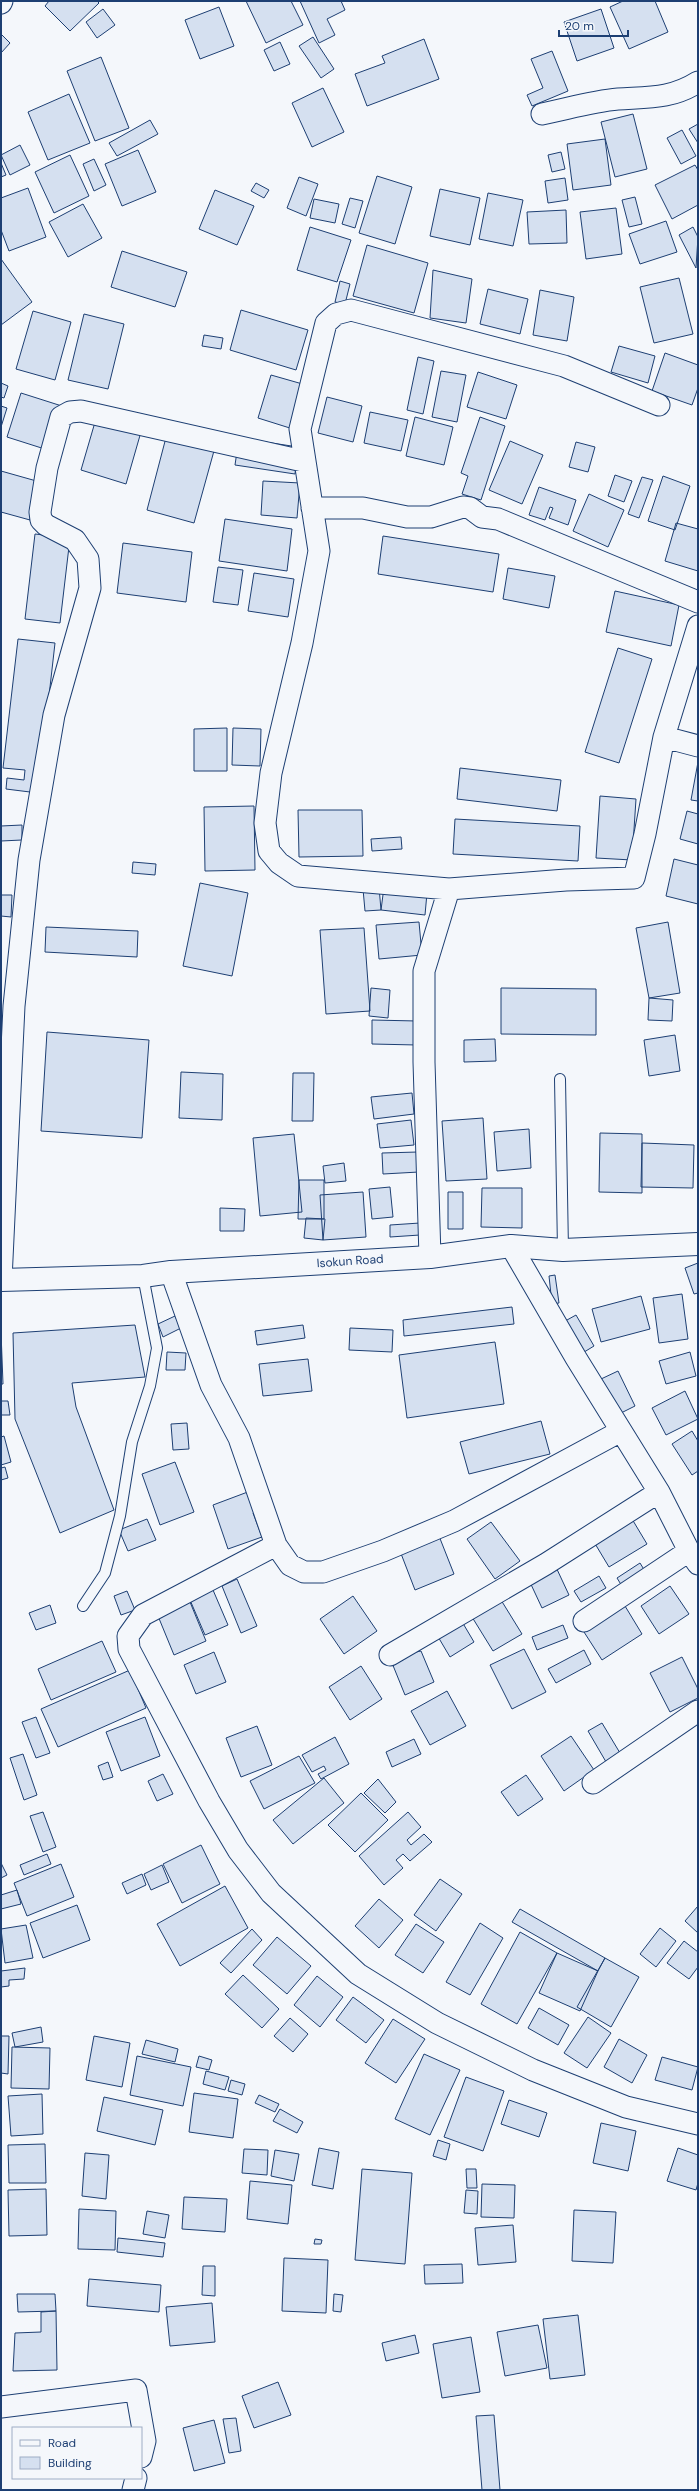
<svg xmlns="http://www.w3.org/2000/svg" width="699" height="2491" viewBox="0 0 699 2491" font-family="'DM Sans',sans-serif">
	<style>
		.building { fill: #d5e0f0; stroke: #1d3f73 }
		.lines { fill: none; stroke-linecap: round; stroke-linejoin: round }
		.lane-casing { stroke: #1d3f73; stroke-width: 12 }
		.street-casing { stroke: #1d3f73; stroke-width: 23 }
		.primary-casing { stroke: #1d3f73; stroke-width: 24 }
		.lane { stroke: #f4f7fb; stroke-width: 10 }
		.street { stroke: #f4f7fb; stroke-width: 21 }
		.primary { stroke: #f4f7fb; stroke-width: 22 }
		.labels { text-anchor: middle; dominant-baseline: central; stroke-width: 3; stroke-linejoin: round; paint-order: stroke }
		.street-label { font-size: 12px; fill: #1d3f73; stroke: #f4f7fb }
	</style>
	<rect width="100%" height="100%" fill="#f4f7fb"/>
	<path class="building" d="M49,1H97L99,3L70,31L45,6Z
		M246,1H291L303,25L266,43Z
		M300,1H341L345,10L327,19L335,35L319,43Z
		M623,1H655L668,32L629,49L610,7Z
		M219,7L234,46L200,59L185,20Z
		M103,9L115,25L97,38L86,22Z
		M601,9L614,48L577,61L564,22Z
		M1,34L10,43L1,53Z
		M313,37L334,69L321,78L299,46Z
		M424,39L439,79L367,106L355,74L385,63L382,56Z
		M280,42L290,64L274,71L264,50Z
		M552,51L568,91L532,106L527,95L543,88L531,59Z
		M101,57L129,128L95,141L67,71Z
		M323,88L344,132L312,147L292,103Z
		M69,94L90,143L48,160L28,112Z
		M633,114L647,169L615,177L601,122Z
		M150,120L158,134L117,156L109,143Z
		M698,124V143L689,129Z
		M682,130L696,156L681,164L667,138Z
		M605,139L611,185L573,190L567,144Z
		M20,145L30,165L10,175L1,155Z
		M138,150L156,192L122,206L105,164Z
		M561,152L565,169L552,172L548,155Z
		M70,155L89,196L54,213L35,172Z
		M94,159L106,185L94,191L83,164Z
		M1,163L6,175L1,177Z
		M695,165L698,170V205L672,219L655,185Z
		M377,176L412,187L395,244L359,233Z
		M299,177L318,184L306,216L287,208Z
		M565,178L568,200L548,203L545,181Z
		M256,183L269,190L264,198L251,191Z
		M28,188L46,237L9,251L1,230V198Z
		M440,189L480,198L470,245L430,236Z
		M215,190L254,206L237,245L199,229Z
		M488,193L523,200L513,246L479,239Z
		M635,197L642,224L629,227L622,200Z
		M350,198L363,201L355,228L342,224Z
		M314,199L339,204L335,223L310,218Z
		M83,204L102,238L68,257L49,222Z
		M616,208L622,254L586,259L580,212Z
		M566,210L567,243L529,244L527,212Z
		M666,221L677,252L640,264L629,234Z
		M310,227L351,240L337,282L297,270Z
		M693,227L698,237L696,268L679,235Z
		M367,245L428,263L414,313L353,296Z
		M122,251L187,272L175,307L111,287Z
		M1,259L32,302L1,325Z
		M433,270L472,279L466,323L430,318Z
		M679,278L693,334L654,343L640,287Z
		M340,281L350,284L345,304L335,302Z
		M488,289L528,299L520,334L480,324Z
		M540,290L574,297L567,341L533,335Z
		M241,310L308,330L296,370L230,350Z
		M33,311L71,322L55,380L16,369Z
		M84,314L124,324L108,389L68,380Z
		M204,335L223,338L221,349L202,346Z
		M619,346L655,356L648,383L611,372Z
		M665,353L698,365V388L692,405L652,391Z
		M418,357L434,361L423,414L407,410Z
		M441,371L466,375L457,422L432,417Z
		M478,372L517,385L506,419L467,407Z
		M271,375L306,385L293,429L258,418Z
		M1,383L8,386L4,398L1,397Z
		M21,393L65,407L51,451L7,437Z
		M327,397L362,406L353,442L318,433Z
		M100,405L145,418L126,484L81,470Z
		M1,406L7,408L1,427Z
		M370,412L408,420L401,451L364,443Z
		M415,417L453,427L444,465L406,456Z
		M480,417L505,426L481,500L462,494L468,476L461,473Z
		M169,426L217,440L194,523L147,510Z
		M239,438L298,447L295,474L235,465Z
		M510,441L543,455L522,504L489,490Z
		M576,442L595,447L588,472L569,467Z
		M1,471L40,482L30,520L1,512Z
		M615,475L632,481L624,502L608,496Z
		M663,476L690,486L675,530L648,521Z
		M642,477L653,480L639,518L628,514Z
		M263,481L300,483L297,518L261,515Z
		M539,487L576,500L568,525L549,518L553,508L550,507L545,520L529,515Z
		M589,494L624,510L608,547L573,531Z
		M225,519L292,529L287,571L219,561Z
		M676,523L698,529V571L665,561Z
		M35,534L70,538L60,623L25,619Z
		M383,536L499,554L493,592L378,574Z
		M123,543L192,552L186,602L117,593Z
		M218,567L243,570L238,605L213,602Z
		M508,568L555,576L549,608L503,599Z
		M254,573L294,579L288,617L248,611Z
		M615,591L679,605L671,646L606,632Z
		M18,639L55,643L38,793L6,789L7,778L24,780L25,770L3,768Z
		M618,648L652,659L619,763L585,752Z
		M227,728V771H194V729Z
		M233,728L261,729L260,766L232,765Z
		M698,762V801L691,800Z
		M460,768L561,780L557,811L457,799Z
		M600,796L636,799L632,860L596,858Z
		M254,806L255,870L205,871L204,807Z
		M298,810H362L363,856L299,857Z
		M687,811L698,814V844L680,839Z
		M455,819L580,826L578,861L453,854Z
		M22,825V840L1,841V826Z
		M401,837L402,849L372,851L371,839Z
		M674,859L698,865V904L666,896Z
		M133,862L156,864L155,875L132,873Z
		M200,883L248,893L232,976L183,966Z
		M379,887L381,910L365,911L363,889Z
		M384,887L427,893L425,915L381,910Z
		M1,895H12L11,917L1,916Z
		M419,922L422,955L379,959L376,925Z
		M668,922L680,993L649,998L636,928Z
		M46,927L138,931L137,957L45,952Z
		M364,928L370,1011L326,1014L320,930Z
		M371,988L390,990L388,1018L369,1016Z
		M501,988L596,989V1035L501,1034Z
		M649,998L673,1000L672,1021L648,1020Z
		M372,1020L417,1021V1045L372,1044Z
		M47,1032L149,1040L142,1138L41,1131Z
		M675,1035L680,1071L649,1076L644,1040Z
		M495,1039L496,1061L464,1062V1040Z
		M181,1072L223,1074L222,1120L179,1118Z
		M293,1073H314L313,1121H292Z
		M412,1093L414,1114L374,1119L371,1097Z
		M483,1118L487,1179L446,1181L442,1121Z
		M411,1120L414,1145L380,1148L377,1124Z
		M529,1129L531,1168L497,1171L494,1132Z
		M600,1133L642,1134V1193L599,1192Z
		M294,1134L302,1212L260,1216L253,1138Z
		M642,1143L694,1145L693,1188L641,1187Z
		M418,1152L419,1172L383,1174L382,1153Z
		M344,1163L346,1181L325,1183L323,1166Z
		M299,1180H324V1219H298Z
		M390,1187L393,1217L372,1219L369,1189Z
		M482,1188H522V1228L481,1227Z
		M363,1192L366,1237L323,1240L320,1195Z
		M448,1192H463V1229H448Z
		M220,1208L245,1209L244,1231H220Z
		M306,1218L325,1219L323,1240L304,1238Z
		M420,1223V1235L390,1237V1225Z
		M698,1263V1293L694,1294L685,1268Z
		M555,1275L559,1303L552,1304L549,1276Z
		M682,1294L688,1339L659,1343L653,1298Z
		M641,1296L650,1329L601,1342L592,1309Z
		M512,1307L514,1324L404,1336L403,1320Z
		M576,1315L594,1346L576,1357L558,1325Z
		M175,1316L181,1328L163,1337L158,1324Z
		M135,1325L145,1377L72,1383L76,1407L114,1510L60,1533L15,1419L13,1333Z
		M303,1325L305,1338L257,1345L255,1331Z
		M350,1328L393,1330L392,1352L349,1350Z
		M1,1332L3,1384H1Z
		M495,1342L504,1404L407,1418L399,1355Z
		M167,1352L186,1353L185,1370H166Z
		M690,1352L696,1376L666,1384L659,1361Z
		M308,1359L312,1391L263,1396L259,1364Z
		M618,1371L635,1406L619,1414L601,1379Z
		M685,1391L698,1419L666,1435L652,1408Z
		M1,1401H8L10,1415H1Z
		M541,1421L550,1454L469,1474L460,1442Z
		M187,1423L189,1449L173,1450L171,1424Z
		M692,1431L698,1441V1471L692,1475L672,1444Z
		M4,1436L11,1462L1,1465V1437Z
		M175,1462L194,1512L160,1525L142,1474Z
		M5,1467L8,1478L1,1480V1468Z
		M253,1490L260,1511L253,1513L262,1537L228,1549L213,1505Z
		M147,1519L156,1540L128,1551L119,1530Z
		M632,1519L647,1544L609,1567L594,1542Z
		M491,1522L520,1561L495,1579L467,1539Z
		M439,1536L454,1574L415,1590L400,1551Z
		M640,1563L648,1576L625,1591L617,1578Z
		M555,1565L569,1595L542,1608L528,1578Z
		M599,1576L606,1588L581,1602L574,1591Z
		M237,1579L257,1626L241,1633L222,1586Z
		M670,1586L689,1614L659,1634L641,1606Z
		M213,1590L228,1625L205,1635L190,1600Z
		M127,1591L135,1610L121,1615L114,1596Z
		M353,1596L377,1631L344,1654L320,1619Z
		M501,1600L522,1634L493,1651L472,1617Z
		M190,1602L206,1641L174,1655L158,1616Z
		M50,1605L56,1623L36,1630L29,1613Z
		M625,1606L642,1634L602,1660L584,1632Z
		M461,1620L474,1642L450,1657L437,1635Z
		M563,1625L568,1638L537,1650L532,1637Z
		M102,1641L116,1672L51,1700L38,1669Z
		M524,1649L546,1692L512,1709L490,1665Z
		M584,1650L591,1664L556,1683L548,1669Z
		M421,1651L434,1682L405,1695L392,1663L400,1655Z
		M214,1652L226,1682L196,1694L184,1665Z
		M682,1657L698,1689V1698L670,1712L650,1673Z
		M361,1666L382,1699L350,1720L329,1687Z
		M130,1670L146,1708L58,1747L41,1709Z
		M447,1691L466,1726L430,1745L411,1711Z
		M36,1717L50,1753L36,1758L22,1722Z
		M145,1717L160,1756L121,1771L106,1732Z
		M602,1723L623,1758L609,1767L588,1731Z
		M257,1726L272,1765L241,1777L226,1738Z
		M571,1736L594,1770L564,1791L541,1756Z
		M335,1737L349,1764L321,1779L318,1774L326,1770L324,1766L312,1772L302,1755Z
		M414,1739L421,1754L392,1767L386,1752Z
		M23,1754L37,1795L24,1800L10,1758Z
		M299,1756L315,1783L264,1809L250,1781Z
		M108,1762L113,1777L103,1780L98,1766Z
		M163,1774L173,1794L157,1801L148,1781Z
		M526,1775L543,1799L518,1816L501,1792Z
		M324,1778L344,1803L293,1844L273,1820Z
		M378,1779L396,1802L385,1813L364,1793Z
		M361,1793L388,1820L355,1852L328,1825Z
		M43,1812L56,1847L43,1852L30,1816Z
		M408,1812L421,1827L407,1840L411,1845L424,1834L432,1842L410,1861L403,1854L396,1860L403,1868L384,1885L359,1856Z
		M201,1845L220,1884L182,1903L163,1864Z
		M47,1854L51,1864L24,1875L20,1865Z
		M1,1863L7,1875L1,1878Z
		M61,1864L74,1897L27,1916L14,1883Z
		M162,1865L169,1882L151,1890L144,1874Z
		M142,1874L146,1885L127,1894L122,1883Z
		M440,1879L462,1894L436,1931L414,1915Z
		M225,1886L248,1928L180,1966L157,1924Z
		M17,1890L21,1904L1,1909V1895Z
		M379,1899L403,1920L379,1948L355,1926Z
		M77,1905L90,1940L43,1958L30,1923Z
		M698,1906V1933L685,1921Z
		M520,1909L605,1958L598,1971L512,1922Z
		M480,1923L503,1938L470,1995L446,1982Z
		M416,1924L444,1942L423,1973L395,1955Z
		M26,1925L33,1958L5,1963L1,1929Z
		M660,1928L676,1941L656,1967L640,1954Z
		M252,1929L262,1940L231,1973L220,1963Z
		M520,1932L557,1953L517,2024L481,2004Z
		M277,1937L311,1966L287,1994L253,1965Z
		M684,1941L698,1952V1967L689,1979L667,1963Z
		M557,1953L598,1971L580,2011L539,1993Z
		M605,1958L639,1977L611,2027L577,2007Z
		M25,1968L24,1979L9,1980V1986L1,1987V1971Z
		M243,1975L279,2009L262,2028L225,1994Z
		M317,1976L343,1997L320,2027L294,2005Z
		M353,1997L384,2020L366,2043L336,2020Z
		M539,2008L569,2025L558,2045L528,2028Z
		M588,2017L611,2033L587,2068L564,2053Z
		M290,2018L308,2034L293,2052L274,2036Z
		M393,2019L425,2039L396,2083L365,2063Z
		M41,2027L43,2042L15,2047L12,2033Z
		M1,2036H9L8,2074L1,2073Z
		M94,2036L130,2043L122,2087L86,2080Z
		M619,2039L647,2055L632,2083L604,2067Z
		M146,2040L178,2049L175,2062L142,2054Z
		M12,2047L50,2048L49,2089L11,2088Z
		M424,2054L460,2070L430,2135L395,2119Z
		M137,2056L191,2067L183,2106L130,2095Z
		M199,2056L212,2060L209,2070L196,2067Z
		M662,2057L698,2067L692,2090L655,2080Z
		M206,2071L229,2077L225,2090L203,2084Z
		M466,2077L504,2091L483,2151L444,2137Z
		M231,2080L245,2084L242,2095L228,2091Z
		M194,2093L238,2099L233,2138L189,2132Z
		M42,2094L43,2134L11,2136L8,2096Z
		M259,2095L279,2104L275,2112L255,2103Z
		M104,2097L163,2110L155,2145L97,2131Z
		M509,2100L547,2113L539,2137L501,2124Z
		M280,2109L303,2122L297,2133L273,2121Z
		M601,2123L636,2131L628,2171L593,2163Z
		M438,2140L450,2144L446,2160L433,2156Z
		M45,2144L46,2183H9L8,2145Z
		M319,2148L339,2152L333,2189L312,2185Z
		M678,2148L698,2155V2183L696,2190L667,2181Z
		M244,2149L268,2150L267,2175L242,2173Z
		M275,2150L299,2154L294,2181L271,2176Z
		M85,2153L109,2155L106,2199L82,2196Z
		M362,2169L412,2173L405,2264L355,2260Z
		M466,2169H476L477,2188H467Z
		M250,2181L292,2185L288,2224L247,2219Z
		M482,2184L515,2185L514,2218L481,2217Z
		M46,2189L47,2235L9,2236L8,2190Z
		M466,2190L478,2191L477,2214L464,2213Z
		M184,2197L227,2199L225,2232L182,2229Z
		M79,2209L116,2211L115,2250L78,2249Z
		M574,2210L616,2212L613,2263L572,2261Z
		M147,2211L169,2215L165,2238L143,2234Z
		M513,2225L516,2262L478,2265L475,2228Z
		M118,2238L165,2243L163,2257L117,2252Z
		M315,2239L322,2240L321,2244H314Z
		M284,2258L328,2260L326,2313L282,2311Z
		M462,2264L463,2283L425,2284L424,2265Z
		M203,2266H215V2296L202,2295Z
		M89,2279L161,2285L159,2312L87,2306Z
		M17,2294H55L56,2311L18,2312Z
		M334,2294L343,2295L341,2312L333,2311Z
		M212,2303L215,2342L170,2346L166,2307Z
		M56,2311L57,2370L13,2371L15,2333L41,2332V2312Z
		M578,2315L585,2375L550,2379L543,2319Z
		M538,2325L547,2368L505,2376L497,2332Z
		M415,2335L419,2353L386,2361L382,2343Z
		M471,2337L480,2392L442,2398L433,2344Z
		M278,2382L291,2415L254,2428L242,2396Z
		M494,2415L500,2490H482L476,2416Z
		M236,2418L241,2451L229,2453L223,2419Z
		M214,2420L225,2463L194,2471L183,2428Z"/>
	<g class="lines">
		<g class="lane-casing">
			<path id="lane" d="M560,1079L563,1250
				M83,1606L105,1573L120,1516L132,1442L150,1386L157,1348L143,1276"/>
		</g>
		<g class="street-casing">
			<path id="street" d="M1,3L2,1
				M542,114C567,109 593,101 618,99C649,97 671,99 698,82
				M312,508H363L407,517H431L463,507L470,508L482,517L498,519L698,602
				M664,737L698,746
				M449,889L566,880L634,878L645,834L664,737L698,626
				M511,1246L576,1358L659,1492L689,1551L698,1564
				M430,1257L424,1062V971L449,889L298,876L279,863L269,851L265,823L271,773L302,643L319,551L300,429L326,323L336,314L351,310L564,366L659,405
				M171,1272L211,1385L239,1438L276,1545L290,1565L304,1572H323L383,1551L454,1521L621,1431
				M1,1280L14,1006L29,860L54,715L90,588L88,559L75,540L46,525L41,520L40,512L47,468L61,417L70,412L81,411L303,461
				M276,1545L143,1615L128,1636L129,1649L209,1801L238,1850L271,1893L358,1974L437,2023L533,2070L626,2107L698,2124
				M584,1621L689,1551
				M390,1655L546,1564L659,1492
				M593,1783L698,1711
				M1,2407L136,2390L145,2441L141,2457
				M133,2490L136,2478"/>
		</g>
		<g class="primary-casing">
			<path id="primary" d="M1,1280L143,1276L171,1272L430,1257L511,1246L563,1250L698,1244"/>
		</g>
		<use href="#lane" class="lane"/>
		<use href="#street" class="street"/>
		<use href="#primary" class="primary"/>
	</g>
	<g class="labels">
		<g class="street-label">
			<text transform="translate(350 1261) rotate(-4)">Isokun Road</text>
		</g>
	</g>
	<rect width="699" height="2491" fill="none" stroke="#1d3f73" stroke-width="4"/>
	<rect x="12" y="2427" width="130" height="52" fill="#f4f7fb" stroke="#9eadc5"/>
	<rect x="20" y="2440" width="20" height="6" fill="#f4f7fb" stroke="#9eadc5"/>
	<text x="48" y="2447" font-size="12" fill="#1d3f73">Road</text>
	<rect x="20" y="2457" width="20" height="12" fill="#d5e0f0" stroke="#9eadc5"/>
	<text x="48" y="2467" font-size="12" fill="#1d3f73">Building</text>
	<path d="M559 30v6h69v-6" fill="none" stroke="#1d3f73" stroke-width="2"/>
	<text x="565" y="30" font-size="12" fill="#1d3f73" stroke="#f4f7fb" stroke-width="3" paint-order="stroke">20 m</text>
</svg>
